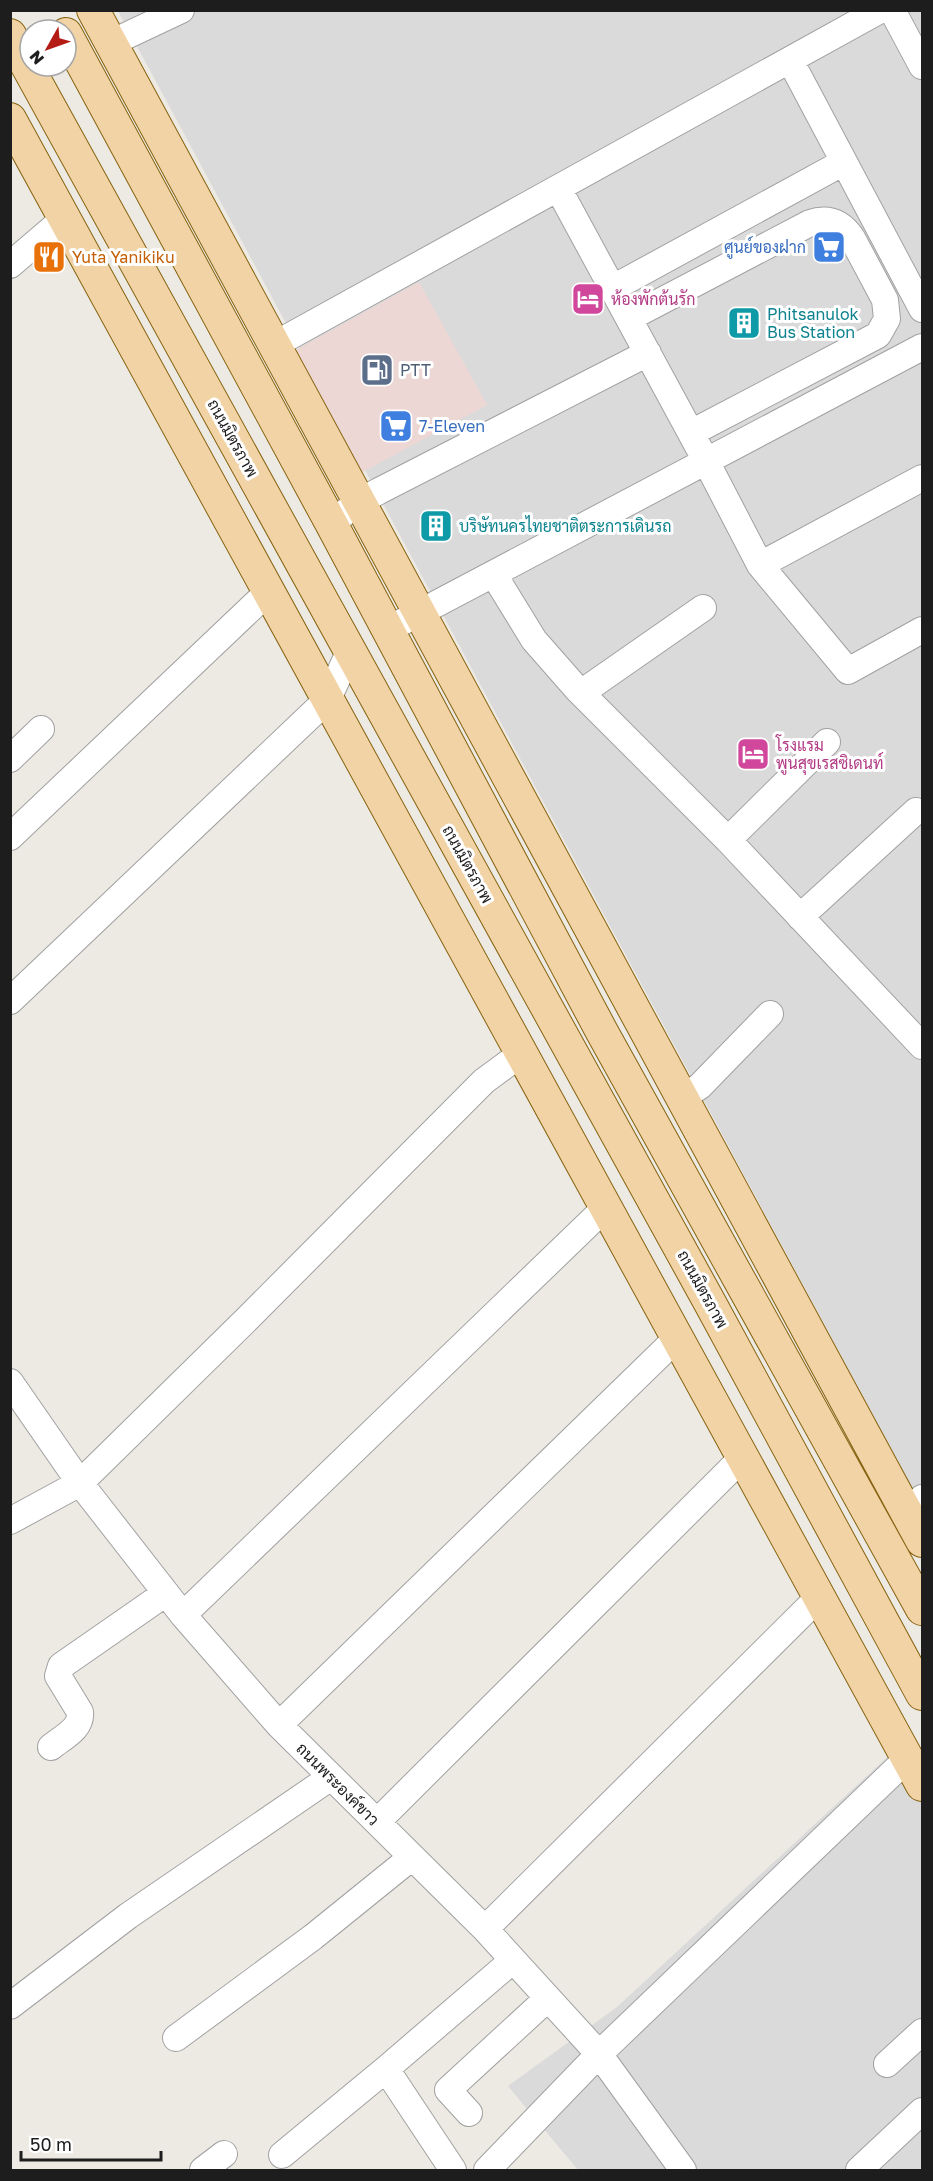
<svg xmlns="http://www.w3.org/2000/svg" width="933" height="2181" viewBox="0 0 933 2181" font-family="'Golos Text',Sarabun,sans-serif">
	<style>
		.residential { fill: #dbdada }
		.commercial { fill: #ecd7d5 }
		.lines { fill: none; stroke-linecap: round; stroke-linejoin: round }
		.minor-casing { stroke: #a1a1a1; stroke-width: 28 }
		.major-casing { stroke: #866310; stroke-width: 34 }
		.minor { stroke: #fff; stroke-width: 26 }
		.major { stroke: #f1d3a5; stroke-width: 32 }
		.labels { text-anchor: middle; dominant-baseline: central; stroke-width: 6; stroke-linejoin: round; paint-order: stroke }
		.shop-label { font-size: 16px; fill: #366cbe; stroke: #fff; text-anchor: end }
		.food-label { font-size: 16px; fill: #c56008; stroke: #fff; text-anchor: start }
		.hotel-label { font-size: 16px; fill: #b23c85; stroke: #fff; text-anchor: start }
		.culture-label { font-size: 16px; fill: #0d838f; stroke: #fff; text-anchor: start }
		.service-label { font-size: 16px; fill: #4e5e75; stroke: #fff; text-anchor: start }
		.street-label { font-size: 16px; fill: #1d1d1d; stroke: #fff }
	</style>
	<rect width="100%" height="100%" fill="#edeae4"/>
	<path class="residential" d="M118,11H922V1509L906,1476Z
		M909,1737L922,1762V2170H578L508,2086L617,2007Z"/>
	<path class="commercial" d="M419,282L487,405L361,473L294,351Z"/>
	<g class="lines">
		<g class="minor-casing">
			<path id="minor" d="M892,10L922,66
				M111,43L181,10
				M790,60L922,309
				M558,188L706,461L760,565L848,671L922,630
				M10,265L65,218
				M613,288L844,162
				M629,318L810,223C828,217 841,222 852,238L885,300L887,319L878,335L691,433
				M274,345L880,10
				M331,523L359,502L379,491L648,353
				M760,565L922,478
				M497,572L499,583L534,640L577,689L728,840L922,1046
				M387,630L922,347
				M581,693L703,608
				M10,759L41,729
				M10,837L269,591
				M728,840L827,742
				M800,917L916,811
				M10,1001L328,699L350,650
				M682,1098L700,1086L770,1014
				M10,1382L80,1483L183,1615L279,1725L485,1929L599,2054L683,2170
				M908,1513L922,1498
				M10,1521L80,1483L247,1319L484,1081L522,1053
				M183,1615L606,1207
				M279,1725L678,1337
				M51,1747C63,1737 82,1729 80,1712L58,1676L61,1666L166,1593
				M377,1822L743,1457
				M485,1929L819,1597
				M10,2006L128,1916L331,1777
				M176,2038L313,1937L412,1857
				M887,2064L922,2032
				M469,2113L448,2090L548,1998
				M282,2155L386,2069
				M203,2170L224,2154
				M453,2170L386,2069L513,1960
				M487,2170L599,2054L908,1758
				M859,2170L922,2111"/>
		</g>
		<g class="major-casing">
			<path id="major" d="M93,10L922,1541
				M66,34L331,523L602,1032L922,1609
				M10,35L710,1303L922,1694
				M10,119L922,1785"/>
		</g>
		<use href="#minor" class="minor"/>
		<use href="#major" class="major"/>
	</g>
	<defs>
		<g id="supermarket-square" transform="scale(1.725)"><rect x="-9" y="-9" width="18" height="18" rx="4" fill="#3f7fe0" stroke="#fff"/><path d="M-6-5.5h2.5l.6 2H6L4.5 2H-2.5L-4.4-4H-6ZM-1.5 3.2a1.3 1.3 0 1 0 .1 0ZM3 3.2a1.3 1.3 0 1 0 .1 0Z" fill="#fff"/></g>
		<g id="restaurant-square" transform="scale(1.725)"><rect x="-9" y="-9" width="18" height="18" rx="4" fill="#e8710a" stroke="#fff"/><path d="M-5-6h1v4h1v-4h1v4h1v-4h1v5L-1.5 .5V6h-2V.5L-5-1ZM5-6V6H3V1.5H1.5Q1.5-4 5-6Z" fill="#fff"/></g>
		<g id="hotel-square" transform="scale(1.725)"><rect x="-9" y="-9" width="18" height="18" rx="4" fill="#d1479c" stroke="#fff"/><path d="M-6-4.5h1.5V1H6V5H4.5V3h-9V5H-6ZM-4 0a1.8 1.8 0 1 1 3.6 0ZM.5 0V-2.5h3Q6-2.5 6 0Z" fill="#fff"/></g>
		<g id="building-square" transform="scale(1.725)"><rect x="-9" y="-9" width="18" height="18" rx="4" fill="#0f9aa8" stroke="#fff"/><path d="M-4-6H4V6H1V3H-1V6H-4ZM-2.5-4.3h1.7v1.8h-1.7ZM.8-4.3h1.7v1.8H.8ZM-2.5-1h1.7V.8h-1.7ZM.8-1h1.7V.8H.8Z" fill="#fff"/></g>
		<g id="fuel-square" transform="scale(1.725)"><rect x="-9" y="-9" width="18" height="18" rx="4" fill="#5c6f8a" stroke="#fff"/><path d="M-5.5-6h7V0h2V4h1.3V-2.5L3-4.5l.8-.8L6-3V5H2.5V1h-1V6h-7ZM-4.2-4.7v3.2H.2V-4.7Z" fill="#fff"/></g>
	</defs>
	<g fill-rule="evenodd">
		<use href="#supermarket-square" x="829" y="247"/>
		<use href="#restaurant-square" x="49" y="257"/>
		<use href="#hotel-square" x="588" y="299"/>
		<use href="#building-square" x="744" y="323"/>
		<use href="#fuel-square" x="377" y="370"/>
		<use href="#supermarket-square" x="396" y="426"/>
		<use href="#building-square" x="436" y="526"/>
		<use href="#hotel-square" x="753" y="754"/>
	</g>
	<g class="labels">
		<g class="shop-label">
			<text x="806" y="247">ศูนย์ของฝาก</text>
			<text x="419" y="426" text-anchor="start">7-Eleven</text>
		</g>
		<g class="food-label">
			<text x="72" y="257">Yuta Yanikiku</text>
		</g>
		<g class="hotel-label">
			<text x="611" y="299">ห้องพักต้นรัก</text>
			<text x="776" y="745">โรงแรม<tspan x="776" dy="18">พูนสุขเรสซิเดนท์</tspan></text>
		</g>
		<g class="culture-label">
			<text x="767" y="314">Phitsanulok<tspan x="767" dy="18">Bus Station</tspan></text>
			<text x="459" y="526">บริษัทนครไทยชาติตระการเดินรถ</text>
		</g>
		<g class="service-label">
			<text x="400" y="370">PTT</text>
		</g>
		<g class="street-label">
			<text transform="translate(233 438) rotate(61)">ถนนมิตรภาพ</text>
			<text transform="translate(468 864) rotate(61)">ถนนมิตรภาพ</text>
			<text transform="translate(703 1289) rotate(61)">ถนนมิตรภาพ</text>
			<text transform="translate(338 1784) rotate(45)">ถนนพระองค์ขาว</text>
		</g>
	</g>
	<rect width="933" height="2181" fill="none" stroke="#1d1d1d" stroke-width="24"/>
	<g transform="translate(48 48) rotate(230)"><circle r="28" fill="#ffffff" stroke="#a5a5a5" stroke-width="1.5"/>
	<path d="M0-4.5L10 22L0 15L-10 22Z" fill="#b51b15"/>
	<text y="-9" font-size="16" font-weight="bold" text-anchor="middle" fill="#1d1d1d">N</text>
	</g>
	<path d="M21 2151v9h140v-9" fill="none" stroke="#1d1d1d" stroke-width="3"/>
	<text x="30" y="2151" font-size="18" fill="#1d1d1d" stroke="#ffffff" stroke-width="4.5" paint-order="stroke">50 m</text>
</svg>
